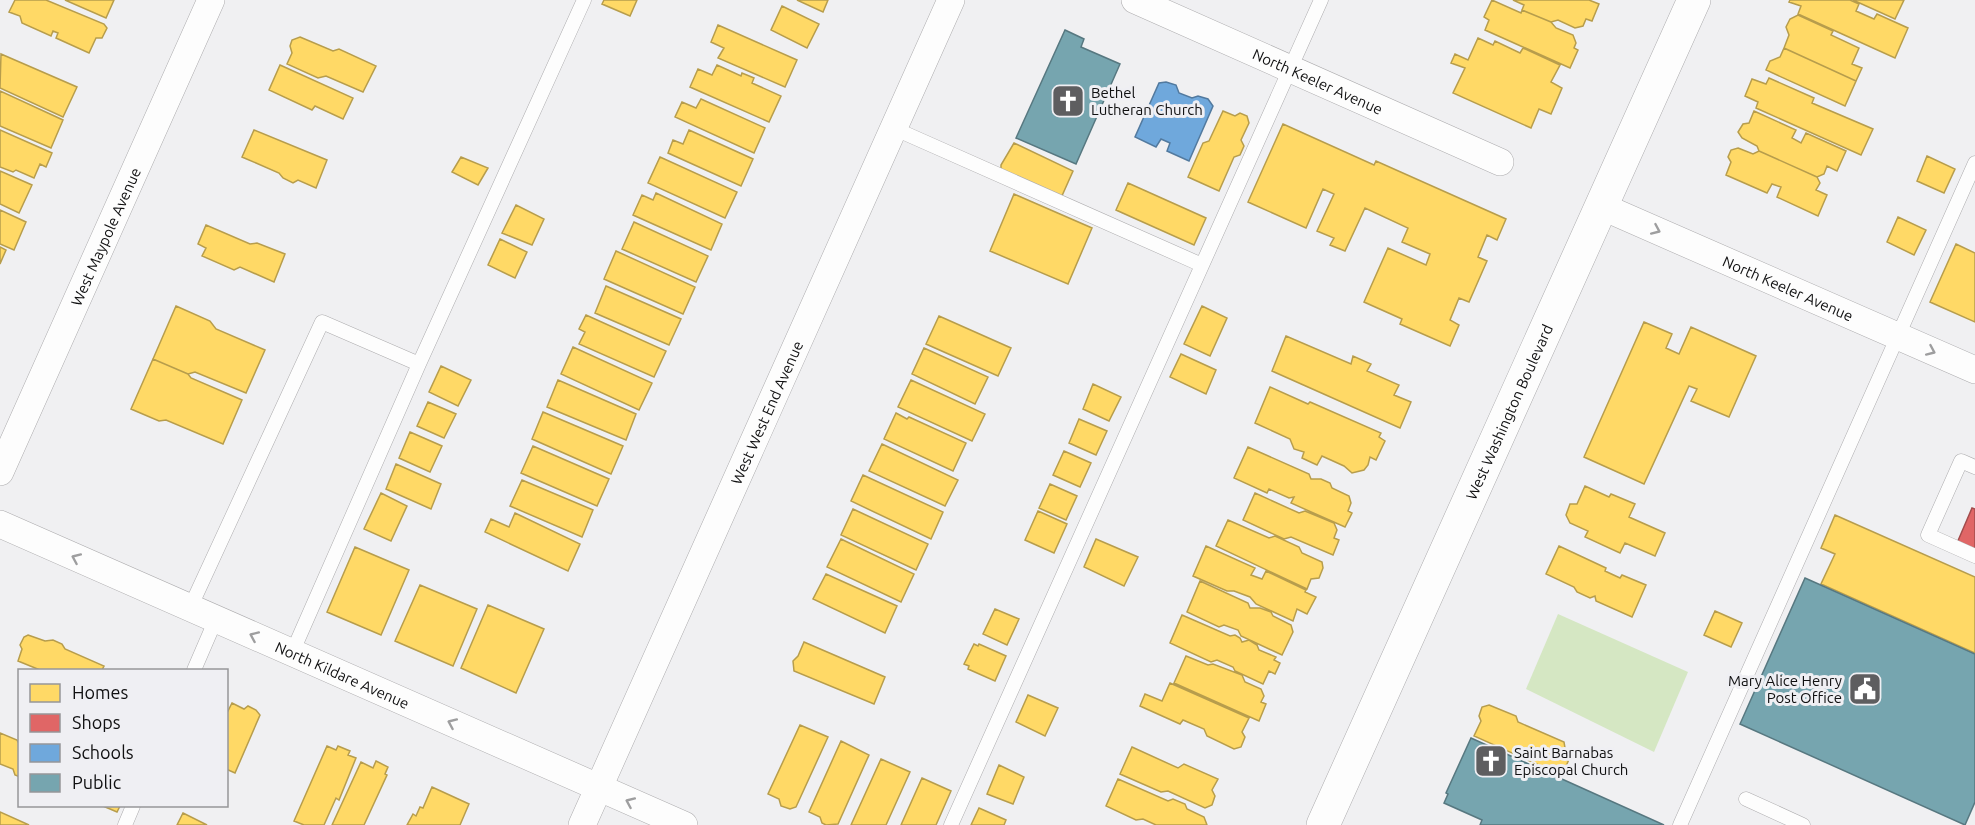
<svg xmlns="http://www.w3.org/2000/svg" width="1975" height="825" viewBox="0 0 1975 825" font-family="Ubuntu,sans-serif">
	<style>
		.green { fill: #d5e7c3 }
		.homes { fill: #ffd966; stroke: #b79d4c; stroke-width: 1.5 }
		.shops { fill: #e06666; stroke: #a24c4c; stroke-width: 1.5 }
		.schools { fill: #6fa8dc; stroke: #527a9f; stroke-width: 1.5 }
		.public { fill: #76a5af; stroke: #577880; stroke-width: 1.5 }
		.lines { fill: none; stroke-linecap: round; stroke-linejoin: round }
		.service-casing { stroke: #adacae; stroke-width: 15 }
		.minor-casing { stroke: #adacae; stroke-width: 28 }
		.tertiary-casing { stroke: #adacae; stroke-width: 34 }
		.service { stroke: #fdfdfd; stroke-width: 14 }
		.minor { stroke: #fdfdfd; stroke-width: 27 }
		.tertiary { stroke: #fdfdfd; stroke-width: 33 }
		.oneway { stroke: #9e9e9f }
		.labels { text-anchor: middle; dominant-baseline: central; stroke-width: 6; stroke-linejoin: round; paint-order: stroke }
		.street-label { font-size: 15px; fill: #101011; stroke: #efeff3 }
		.poi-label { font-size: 15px; fill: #101011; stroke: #efeff3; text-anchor: start }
	</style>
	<rect width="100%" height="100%" fill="#f0f0f2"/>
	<path class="green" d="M1558,614L1688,672L1654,752L1526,689Z"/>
	<path class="homes" d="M15,0H46L104,24L107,28L102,38H96L89,53L56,38L58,33L53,31L51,36L22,23L20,16L9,12Z
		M65,0H114L106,18Z
		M604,0H637L630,16L602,4Z
		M797,0H828L823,12Z
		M1492,0L1521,13L1522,10L1551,22L1556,28L1573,35L1576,43L1574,48L1578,50L1570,68L1485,30L1489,20L1484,17Z
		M1513,0H1589L1599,4L1592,21L1586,19L1583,26L1575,28L1558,20L1551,22L1522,10L1524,5Z
		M1790,0H1850L1859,4L1856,11L1874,19L1877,14L1908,28L1895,58L1798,14L1801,6L1789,2Z
		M1853,0H1904L1895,19Z
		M782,6L819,24L807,48L771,30Z
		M1798,15L1833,31L1831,35L1859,48L1852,64L1862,68L1856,81L1784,48L1789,35L1786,27L1790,19Z
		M718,25L797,60L785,87L718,58L724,48L711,42Z
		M300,37L333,51L339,49L376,66L363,92L326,76L318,78L287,64L292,53L290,46L292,40Z
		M1478,38L1493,45L1495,41L1520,53L1523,48L1560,65L1551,82L1562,88L1551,114L1539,109L1531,128L1453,93L1465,68L1451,63L1455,54L1468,60Z
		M1784,48L1856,81L1845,106L1766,70L1770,61L1780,57Z
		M1,54L77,87L63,117L0,88Z
		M280,65L353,98L343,119L315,106L312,110L269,90Z
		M717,65L741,76L742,73L754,78L752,83L781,96L769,122L690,87L698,69L712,75Z
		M1769,78L1814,98L1812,103L1873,129L1861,155L1756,108L1758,102L1745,96L1752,79L1766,84Z
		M0,91L63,120L51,148L0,126Z
		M701,99L765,128L754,153L675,117L682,102L696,108Z
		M1223,111L1235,116L1240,113L1247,116L1249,123L1241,140L1244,146L1240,155L1234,157L1219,191L1188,177L1203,143L1209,141Z
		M1754,111L1796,130L1792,138L1801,143L1806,133L1846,151L1837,171L1827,166L1824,174L1817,177L1759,151L1757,146L1742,138L1738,132L1743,124L1749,123Z
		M1283,124L1374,165L1376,161L1506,219L1497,240L1487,235L1478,257L1487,261L1469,302L1459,298L1450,320L1459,325L1450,346L1400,324L1402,319L1364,302L1388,248L1426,265L1430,254L1402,242L1408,228L1365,208L1345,251L1330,245L1334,238L1317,231L1334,194L1323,189L1306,228L1248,202Z
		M0,130L52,153L46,167L40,164L34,178L16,170L13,172L0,167Z
		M254,130L327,160L316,188L298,180L293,183L283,178L279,173L242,157Z
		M689,130L753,159L741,186L668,153L673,140L683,144Z
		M1014,143L1073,171L1061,198L1001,171V165Z
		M1738,148L1753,154L1759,151L1817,177L1820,183L1816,190L1827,195L1818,216L1777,197L1781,187L1772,184L1767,193L1726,175L1731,162L1728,157L1731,150Z
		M1927,156L1955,169L1944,193L1917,181Z
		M461,157L488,168L478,185L452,172Z
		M660,157L737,192L725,218L648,183Z
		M0,171L32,185L19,213L0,204Z
		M1128,183L1206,218L1194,245L1116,210Z
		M656,193L722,224L711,250L633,215L642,195L653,200Z
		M1014,194L1092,228L1068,284L990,251Z
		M516,205L544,219L532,245L502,233Z
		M0,210L26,222L14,250L0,244Z
		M1898,217L1926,230L1914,255L1887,242Z
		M634,222L708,256L696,282L622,249Z
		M206,225L250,244L257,243L285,254L274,282L240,267L234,270L202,256L206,248L198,244Z
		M500,239L527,252L515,278L488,265Z
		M1956,244L1975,253V322L1930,302Z
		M0,247L6,250L0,264Z
		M616,251L695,287L683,314L604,279Z
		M606,286L681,319L669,345L595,313Z
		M176,306L210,321L216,329L265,350L246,393L195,372L188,374L153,359Z
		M1202,306L1227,318L1210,356L1184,344Z
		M586,315L666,351L654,377L579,344L585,332L579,329Z
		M939,316L1011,348L998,376L926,344Z
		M1644,322L1672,334L1666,348L1679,354L1691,327L1756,356L1729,417L1691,401L1697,389L1689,386L1644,484L1584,457Z
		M1286,336L1351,364L1353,356L1371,364L1367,371L1399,385L1394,395L1411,402L1400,428L1272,371Z
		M573,347L652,383L639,410L561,374Z
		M924,348L988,377L975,404L912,374Z
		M1181,354L1216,370L1206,394L1170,377Z
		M153,359L188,374L191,378L242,400L223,444L166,420L159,421L131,409Z
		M441,366L471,380L458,406L429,392Z
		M558,380L636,414L626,440L547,407Z
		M911,380L985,414L972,441L898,407Z
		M1093,384L1121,397L1109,421L1083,409Z
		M1270,387L1308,404L1310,402L1381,433L1379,437L1385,441L1376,460L1370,457L1368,465L1364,470L1352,473L1344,466L1322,456L1317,465L1302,458L1304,452L1294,449L1290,439L1255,423Z
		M428,402L456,414L444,438L417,426Z
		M543,412L623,446L611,474L532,439Z
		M896,413L907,419L909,417L966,443L953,471L884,439Z
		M1079,419L1107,431L1096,455L1069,443Z
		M410,432L442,446L430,472L399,458Z
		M882,444L958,480L945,506L869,471Z
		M533,446L609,479L597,506L521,473Z
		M1248,447L1309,474L1311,479H1321L1330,483L1332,488L1349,496L1351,503L1348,511L1352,513L1345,527L1291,503L1294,497L1289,498L1269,489L1267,493L1234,478Z
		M1064,451L1091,463L1080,487L1053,475Z
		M396,464L441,484L431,509L386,489Z
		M863,475L943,512L931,539L851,501Z
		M522,480L593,510L582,537L510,506Z
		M1050,484L1077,496L1066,520L1039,508Z
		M1585,486L1609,497L1611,494L1635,504L1629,517L1665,533L1655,556L1625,543L1620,553L1585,537L1588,531L1570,523L1566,515L1570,504H1577Z
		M381,493L407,506L391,541L364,529Z
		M1255,493L1299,513L1305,511L1334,523L1337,530L1334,538L1339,540L1333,555L1291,537L1284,539L1243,520Z
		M853,509L928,544L916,570L841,535Z
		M1038,511L1067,524L1054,553L1025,540Z
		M515,513L580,544L568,571L485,532L491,519L509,527Z
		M1835,515L1975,577V653L1821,584L1835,554L1821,548Z
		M1228,520L1269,538L1275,536L1299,547L1302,553L1322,562L1323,568L1319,578L1311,579L1307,589L1216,546Z
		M841,539L914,574L901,602L827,567Z
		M1096,539L1138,557L1124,586L1084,567Z
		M1206,546L1255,568L1251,575L1262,579L1266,571L1306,590L1305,592L1316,597L1307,614L1297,609L1293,621L1256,604L1250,597L1234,591H1227L1193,576Z
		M1559,546L1606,568L1605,571L1620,578L1622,575L1646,585L1632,617L1596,601L1595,596L1590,598L1577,592L1574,587L1546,574Z
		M355,547L409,570L381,635L327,612Z
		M826,574L897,606L885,633L813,599Z
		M1200,581L1248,603L1250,608H1260L1271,612L1273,616L1291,625L1293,632L1282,655L1241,636L1238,630L1224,625L1219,627L1187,612Z
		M420,585L477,609L453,666L395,641Z
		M488,605L544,629L516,693L461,668Z
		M995,609L1019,619L1007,645L983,634Z
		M1715,611L1742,623L1731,647L1704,635Z
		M1182,615L1230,636L1235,635L1240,638L1242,642L1249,640L1257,645L1259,650L1276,657L1274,660L1280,663L1275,674L1269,671L1263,684L1235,671L1233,667L1217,660L1211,662L1170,643Z
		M28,635L45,641L53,640L62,644L65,649L104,666L102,670H40L18,661L22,649L20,645L24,637Z
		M804,642L885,677L874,704L794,671L793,661L798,656Z
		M974,644L978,646L979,644L1006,656L995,681L968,669L969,666L964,664Z
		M1186,656L1208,665L1213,664L1242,675L1245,682L1261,689L1264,696L1261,702L1266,704L1259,721L1174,683Z
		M1170,683L1249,718L1242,732L1245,737L1241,747L1234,749L1207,736L1204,729L1183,720L1180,724L1140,706L1145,694L1162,701Z
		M1028,695L1058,708L1045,736L1016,722Z
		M232,703L244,709L248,706L256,710L260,715L235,773L226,769V715Z
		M1489,705L1516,716L1518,722L1564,742L1565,748L1563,753L1570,757L1563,773L1551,767L1550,770L1474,736L1481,721L1479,716L1482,707Z
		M800,725L828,737L796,807L790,809L781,806L779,799L768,794Z
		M0,733L17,740L20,745V777L15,775L13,769L0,764Z
		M841,741L869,755L838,824L826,825L822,823L820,817L809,812Z
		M327,746L336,750L338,746L350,751L348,755L356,758L339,800L336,798L324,825H304L294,821Z
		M1132,747L1178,768L1184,764L1218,779L1212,790L1215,796L1212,805L1205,808L1168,791L1161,792L1120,774Z
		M881,759L910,772L886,825H851Z
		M376,761L388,767L385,774L387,775L364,825H332L361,762L373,768Z
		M999,765L1024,777L1013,804L987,794Z
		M922,778L951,791L936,825H901Z
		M1118,779L1168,801L1173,799L1185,804L1187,809L1204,817L1207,825H1156L1143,819L1136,820L1106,806Z
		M432,787L469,804L460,825H407L413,814L416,816L420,807L423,808Z
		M103,806H120L117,812Z
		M979,808L1006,820L1004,825H971Z
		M0,812L29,825H0Z
		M183,813L207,825H177Z"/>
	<path class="shops" d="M1972,508L1975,509V551L1957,543Z"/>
	<path class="schools" d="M1166,82L1176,85L1179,93L1192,98L1198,96L1208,99L1213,106L1189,161L1167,151L1170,143L1161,139L1156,147L1135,137L1159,83Z"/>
	<path class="public" d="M1065,30L1084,39L1081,47L1120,64L1076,164L1016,138Z
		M1805,578L1975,654V802L1965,825L1740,724Z
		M1471,738L1573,784L1664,825H1480L1482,820L1444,803L1448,794L1446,793Z"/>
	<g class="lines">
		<g class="service-casing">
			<path id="service" d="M893,128L1202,265
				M1975,467L1961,461L1928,535L1975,556
				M190,608L322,322L419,364
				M292,653L419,364L584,0
				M194,670L216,619
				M1746,799L1803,825
				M125,825L133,806
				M951,825L1321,0
				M1680,825L1975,163"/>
		</g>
		<g class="minor-casing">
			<g id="minor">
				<path id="s1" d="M1135,0L1500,162"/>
				<path id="s2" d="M1603,207L1975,370"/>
				<path id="s3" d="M0,472L211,0"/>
				<path id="s4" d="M0,524L684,825"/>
				<path id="s5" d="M582,825L951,0"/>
			</g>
		</g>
		<g class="tertiary-casing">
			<g id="tertiary">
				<path id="s6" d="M1323,825L1694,0"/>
			</g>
		</g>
		<use href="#service" class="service"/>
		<use href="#minor" class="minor"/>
		<use href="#tertiary" class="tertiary"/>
	</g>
	<defs><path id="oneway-chevron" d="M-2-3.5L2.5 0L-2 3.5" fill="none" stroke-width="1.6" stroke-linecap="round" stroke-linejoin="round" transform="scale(1.5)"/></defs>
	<g class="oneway">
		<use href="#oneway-chevron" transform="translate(1656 230) rotate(24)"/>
		<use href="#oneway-chevron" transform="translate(1931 351) rotate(24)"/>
		<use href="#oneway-chevron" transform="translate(76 558) rotate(-156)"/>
		<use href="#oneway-chevron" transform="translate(254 636) rotate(-156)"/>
		<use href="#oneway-chevron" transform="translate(452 723) rotate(-156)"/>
		<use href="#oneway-chevron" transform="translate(630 802) rotate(-156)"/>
	</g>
	<defs>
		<g id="church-square" transform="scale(1.725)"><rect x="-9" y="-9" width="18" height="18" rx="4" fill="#5e5e60" stroke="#efeff3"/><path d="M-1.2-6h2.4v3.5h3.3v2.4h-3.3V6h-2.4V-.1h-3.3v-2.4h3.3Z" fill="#fff"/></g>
		<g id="civic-square" transform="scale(1.725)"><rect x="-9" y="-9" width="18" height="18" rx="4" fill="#5e5e60" stroke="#efeff3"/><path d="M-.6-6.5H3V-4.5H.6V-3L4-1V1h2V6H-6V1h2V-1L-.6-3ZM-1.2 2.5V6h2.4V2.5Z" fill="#fff"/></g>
	</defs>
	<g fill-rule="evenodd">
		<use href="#church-square" x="1068" y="101"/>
		<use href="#civic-square" x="1865" y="689"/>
		<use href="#church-square" x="1491" y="761"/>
	</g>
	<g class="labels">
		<g class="street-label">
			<text stroke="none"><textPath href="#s1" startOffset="200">North Keeler Avenue</textPath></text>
			<text stroke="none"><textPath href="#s3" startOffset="258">West Maypole Avenue</textPath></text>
			<text stroke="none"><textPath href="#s2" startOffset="202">North Keeler Avenue</textPath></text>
			<text stroke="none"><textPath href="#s5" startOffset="452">West West End Avenue</textPath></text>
			<text stroke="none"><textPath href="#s6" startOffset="453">West Washington Boulevard</textPath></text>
			<text stroke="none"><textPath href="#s4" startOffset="374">North Kildare Avenue</textPath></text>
		</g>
		<g class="poi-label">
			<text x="1091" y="92">Bethel<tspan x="1091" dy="17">Lutheran Church</tspan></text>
			<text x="1842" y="680" text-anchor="end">Mary Alice Henry<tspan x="1842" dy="17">Post Office</tspan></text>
			<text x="1514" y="752">Saint Barnabas<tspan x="1514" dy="17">Episcopal Church</tspan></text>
		</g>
	</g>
	<rect x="18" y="669" width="210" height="138" fill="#efeff3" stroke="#969699" stroke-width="1.5"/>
	<rect x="30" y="684" width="30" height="18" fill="#ffd966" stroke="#969699" stroke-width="1.5"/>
	<text x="72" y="699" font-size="18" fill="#101011">Homes</text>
	<rect x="30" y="714" width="30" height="18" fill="#e06666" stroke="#969699" stroke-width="1.5"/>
	<text x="72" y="729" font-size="18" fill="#101011">Shops</text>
	<rect x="30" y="744" width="30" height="18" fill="#6fa8dc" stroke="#969699" stroke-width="1.5"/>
	<text x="72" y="759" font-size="18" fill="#101011">Schools</text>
	<rect x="30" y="774" width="30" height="18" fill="#76a5af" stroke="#969699" stroke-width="1.5"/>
	<text x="72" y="789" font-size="18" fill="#101011">Public</text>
</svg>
